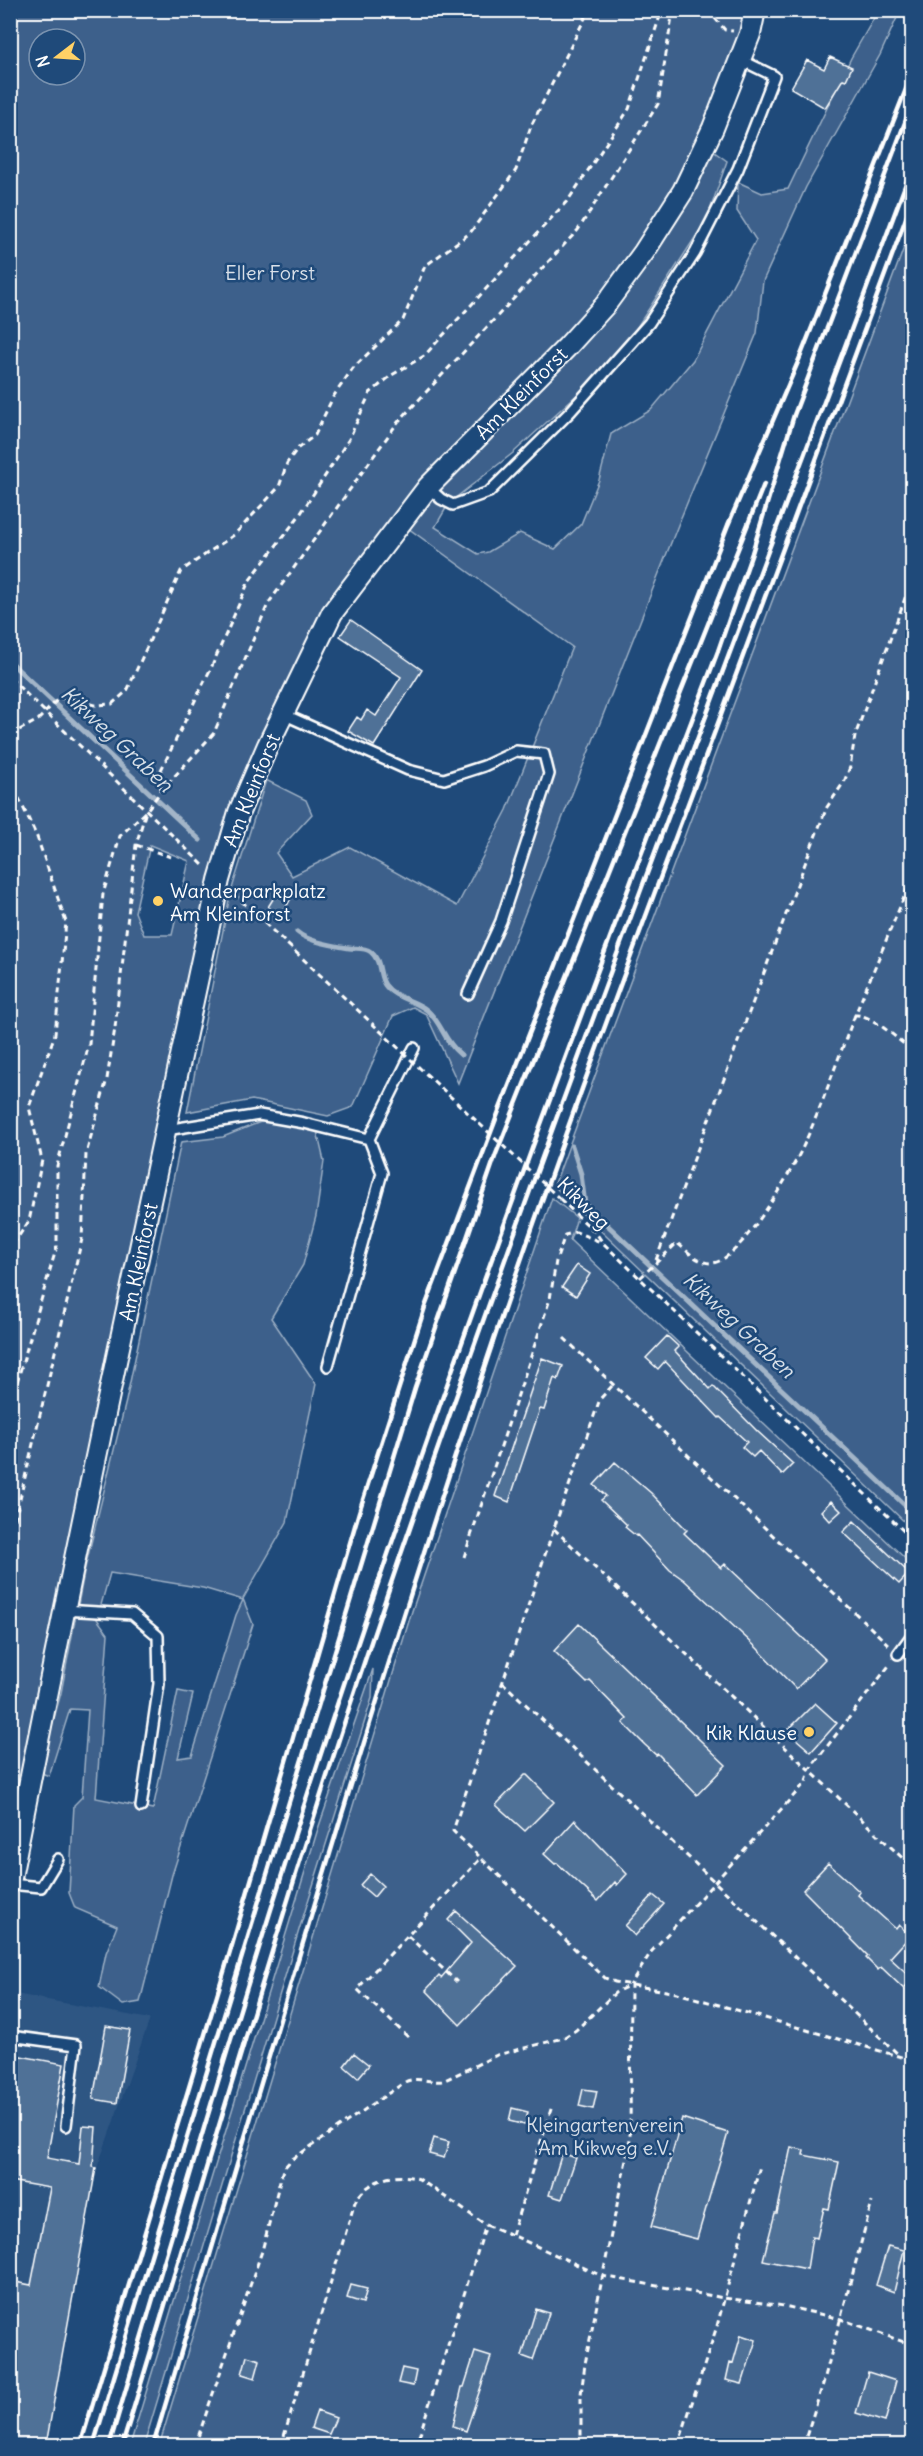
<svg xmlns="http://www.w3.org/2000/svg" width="923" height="2456" viewBox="0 0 923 2456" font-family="Delius,sans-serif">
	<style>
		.built { fill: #2e5683 }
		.green { fill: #3c618b; stroke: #9eb0c5; stroke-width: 1.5; fill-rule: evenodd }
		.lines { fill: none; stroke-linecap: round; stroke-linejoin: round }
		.stream { stroke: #a3b5c8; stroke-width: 5 }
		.building { fill: #507197; stroke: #fff; stroke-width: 1.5 }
		.service-casing { stroke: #fff; stroke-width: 14 }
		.minor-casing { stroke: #fff; stroke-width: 24 }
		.path { stroke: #fff; stroke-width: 3; stroke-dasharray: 6 4.5; stroke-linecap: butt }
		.service { stroke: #1f4a7a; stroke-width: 9 }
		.minor { stroke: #1f4a7a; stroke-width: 20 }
		.rail { stroke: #fff; stroke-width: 4.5 }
		.path-bridge { stroke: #fff; stroke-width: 3; stroke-dasharray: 6 4.5; stroke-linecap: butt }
		.poi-dot { fill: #ffd166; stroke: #1f4a7a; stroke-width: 2 }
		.labels { text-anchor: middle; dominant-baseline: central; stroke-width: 5; stroke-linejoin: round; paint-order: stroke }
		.park-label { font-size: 20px; fill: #d8dfe8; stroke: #1f4a7a }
		.street-label { font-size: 20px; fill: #fff; stroke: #1f4a7a }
		.poi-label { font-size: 20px; fill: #fff; stroke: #1f4a7a; text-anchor: start }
		.water-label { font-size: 21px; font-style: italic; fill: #d8e0e8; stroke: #1f4a7a }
	</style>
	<rect width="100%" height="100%" fill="#1f4a7a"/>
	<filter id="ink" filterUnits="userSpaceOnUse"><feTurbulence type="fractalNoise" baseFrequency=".0167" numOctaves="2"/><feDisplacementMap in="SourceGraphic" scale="12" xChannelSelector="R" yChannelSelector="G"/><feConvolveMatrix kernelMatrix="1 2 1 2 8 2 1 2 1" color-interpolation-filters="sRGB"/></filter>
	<g filter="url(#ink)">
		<path class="built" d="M10,1993L150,2019L97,2168L47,2445H11Z"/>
		<path class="green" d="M11,11H749L710,128L642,250L328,609L235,811L11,1862ZM39,39H75V75H39ZM150,845L189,861L172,935H144L135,912Z
			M878,11H900L880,55L806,187L763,281L757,333L678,525L458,1083L426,1014L413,1007L393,1016L353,1107L328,1116L252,1100L187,1112L230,895L266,780L306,800L312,814L276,853L292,876L350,847L457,906L507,810L572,647L408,528L429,501L603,320L661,245L713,151L727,161L707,219L617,358L513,453L449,503L435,527L478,554L488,552L520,533L555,549L581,524L599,480L611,434L651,410L693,360L756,240L737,211L738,182L762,193L788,189L851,58Z
			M912,226V1529L554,1186Z
			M263,1121L317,1131L324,1161L316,1216L303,1265L271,1318L316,1384L287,1522L243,1599L253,1624L172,1875L140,2002L123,2005L99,1987L106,1953L117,1926L75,1908L69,1893L74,1805L82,1797L88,1710L70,1709L49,1776L39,1772L61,1693L85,1568L126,1401L181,1142L223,1137ZM110,1573L203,1588L243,1600L236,1615L192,1756L178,1758L193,1694L178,1691L153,1809L96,1798L108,1634L97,1619Z
			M552,1198L577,1218L570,1240L912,1565V2445L159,2446L412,1611Z
			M373,1669L372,1698L299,1930L144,2445H130L317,1832Z"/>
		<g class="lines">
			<path class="stream" d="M10,662L200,840
				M297,932C307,941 335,946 349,948C357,949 364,947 371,952C382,961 378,975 385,985C395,999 416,1000 428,1011C443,1025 443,1040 461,1055
				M572,1146L581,1174L585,1204L912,1512"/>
		</g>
		<path class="building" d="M830,57L852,67L846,80L843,79L825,108L791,88L807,60L824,69Z
			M351,620L422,670L374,746L348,731L357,717L361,720L367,710L376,716L401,677L340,636Z
			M278,891L291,898L282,915L268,907Z
			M577,1265L590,1274L576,1296L562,1287Z
			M667,1336L679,1347L675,1351L710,1389L713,1386L757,1431L793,1464L782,1475L759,1451L753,1457L742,1447L747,1442L720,1417L719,1418L665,1361L658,1369L646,1358Z
			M542,1358L563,1366L558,1380L554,1378L544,1410L540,1409L509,1502L495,1496Z
			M615,1462L651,1493L687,1530L684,1533L721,1568L725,1564L825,1659L796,1689L757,1648L684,1580L670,1570L637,1535L636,1536L625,1527L627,1525L601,1500L606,1496L594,1485Z
			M831,1501L841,1511L830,1521L821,1511Z
			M854,1521L909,1573L899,1584L843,1532Z
			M579,1624L726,1765L697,1795L658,1754L656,1755L645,1745L623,1723L627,1719L590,1681L587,1683L554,1651Z
			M815,1703L837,1723L811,1752L787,1731Z
			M525,1775H527L554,1802L525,1831L496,1805Z
			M575,1820L627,1874L617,1885L615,1882L598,1901L557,1863L555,1864L544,1854Z
			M828,1863L860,1892L858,1895L896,1929L899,1925L910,1936L890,1958L912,1978L904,1989L881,1967L878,1970L866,1958L868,1956L803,1890Z
			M370,1874L383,1886L374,1897L360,1885Z
			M653,1895L664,1904L635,1936L625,1926Z
			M456,1911L517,1966L460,2025L426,1990L439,1976L441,1978L471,1943L448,1920Z
			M106,2026L130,2030L117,2103L93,2099Z
			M354,2053L369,2065L358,2078L344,2066Z
			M10,2054L64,2064L47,2158L79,2164L83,2126L96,2127L93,2167L96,2168L46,2445H10V2281L31,2285L50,2188L10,2181Z
			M583,2089L597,2091L593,2109L579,2106Z
			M512,2108L528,2112L525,2125L509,2121Z
			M682,2118L728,2133L697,2239L651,2227Z
			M434,2138L449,2142L444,2158L429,2154Z
			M791,2147L804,2150L803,2155L839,2162L829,2209L824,2208L817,2238L812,2237L807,2269L763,2260L775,2213H777Z
			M562,2153L576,2158L562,2199L549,2195Z
			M888,2246L904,2250L894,2292L876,2285Z
			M351,2285L367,2289L363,2303L347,2298Z
			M536,2309L549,2313L533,2360L522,2356Z
			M741,2335L756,2340L742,2384L726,2380L730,2362L733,2363Z
			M475,2352L491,2357L466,2431L453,2426L462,2387H464Z
			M247,2356L260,2360L255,2378L242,2374Z
			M402,2368L416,2371L413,2386L398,2383Z
			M868,2372L896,2381L885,2422L856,2413Z
			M317,2411L336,2418L329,2434L311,2428Z"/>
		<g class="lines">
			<g class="service-casing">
				<path id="service" d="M428,487L441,499L453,505L489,492L570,412L649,323L695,253L738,169L774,76L739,59
					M283,714L408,770L444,779L484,766L516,751L544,754L549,774L501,921L468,994
					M166,1130L259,1115L304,1123L369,1139L414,1048
					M328,1366L382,1173L369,1139
					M63,1610L132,1614L158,1636L159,1684L141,1807
					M898,1654L912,1635
					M10,1884L41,1887L58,1859
					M10,2036L76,2045L66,2126"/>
			</g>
			<g class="minor-casing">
				<path id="minor" d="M10,1883C75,1548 147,1214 219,880L239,812L268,745L332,613L428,487L567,347L606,304L644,252L683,191L713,128L750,34L755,10"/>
			</g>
			<path class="path" d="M708,10L725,30L733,31
				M10,678L203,865
				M10,735L38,720L58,699L67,697L95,705L112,704L127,691L181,571L234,535L279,487L287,463L297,449L315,435L333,397L353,368L403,320L425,266L470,233L516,170L531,126L589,10
				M10,779L37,837L66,922L55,1034L29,1107L42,1160L29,1221L10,1249
				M161,791L160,772L212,666L249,581L299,516L349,439L370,393L392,375L424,356L569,199L629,109L662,10
				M136,845L171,857
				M912,878L855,1015C870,1013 900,1041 912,1051
				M234,894L272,930
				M560,1199L596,1233L603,1243L912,1539
				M656,1260L812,845L827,807L844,782L850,767L855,736L912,579
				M640,1278L677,1243C686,1250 699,1264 712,1263C739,1262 789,1175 801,1151C822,1107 837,1060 855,1015
				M564,1338L890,1646
				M612,1386L600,1399L554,1528L453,1831L605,1978L615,1982L677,1993L912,2060
				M10,1413L17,1382L57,1246V1166L89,1044L103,894L120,836L147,810L161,791L214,733L268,604L398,422L578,230L658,104L673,10
				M554,1529L912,1867
				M10,1540L82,1239L86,1154L107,1079L115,1028L136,845L146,811
				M464,1557L550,1299L556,1261L565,1235L576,1232L603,1243
				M502,1682L899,2055
				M408,1936L457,1982
				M408,2037L357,1989L481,1858
				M512,2235L552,2106
				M195,2446L262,2251L283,2169L291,2160L405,2082C417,2076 430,2083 443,2081L497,2055L563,2038L576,2030L616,1992L630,1985
				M281,2446L355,2202C368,2179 395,2172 419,2179L486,2225L512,2235L602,2276L724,2298L784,2306L841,2319L912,2345
				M416,2446L486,2225
				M581,2446V2394L585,2364L630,2140L631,1984L651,1952L806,1782L809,1770L891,1663
				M678,2446L717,2326L760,2166
				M803,2446L823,2384L872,2202"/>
			<use href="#service" class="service"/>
			<use href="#minor" class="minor"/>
			<path class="rail" d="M80,2446L230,1952L359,1512L425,1307L499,1111L728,525L801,355L912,74
				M93,2446L415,1388L496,1154L764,484
				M109,2446C182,2202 253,1958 333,1717C452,1358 584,1004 718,651L752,553L794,415L912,104
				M122,2446C210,2160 292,1872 389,1589C553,1111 736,640 912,167
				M153,2446C259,2092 361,1737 478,1387C544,1187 618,990 692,793C766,596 839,399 912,202"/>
			<path class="path-bridge" d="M272,930L560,1199"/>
		</g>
	</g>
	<g class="poi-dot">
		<circle cx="158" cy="901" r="6"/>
		<circle cx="809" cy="1732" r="6"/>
	</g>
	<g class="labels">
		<g class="park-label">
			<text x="270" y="272">Eller Forst</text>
			<text x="605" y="2124">Kleingartenverein<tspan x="605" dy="23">Am Kikweg e.V.</tspan></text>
		</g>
		<g class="street-label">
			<text transform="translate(521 393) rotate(-45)">Am Kleinforst</text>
			<text transform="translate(251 790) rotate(-68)">Am Kleinforst</text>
			<text transform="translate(584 1203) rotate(45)">Kikweg</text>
			<text transform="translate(138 1262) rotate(-78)">Am Kleinforst</text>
		</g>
		<g class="poi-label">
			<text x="170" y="890">Wanderparkplatz<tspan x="170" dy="23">Am Kleinforst</tspan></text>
			<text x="797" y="1732" text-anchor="end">Kik Klause</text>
		</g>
		<g class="water-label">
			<text transform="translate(117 739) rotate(43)">Kikweg Graben</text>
			<text transform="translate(739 1325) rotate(43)">Kikweg Graben</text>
		</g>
	</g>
	<rect width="923" height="2456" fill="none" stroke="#1f4a7a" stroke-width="36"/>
	<rect x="18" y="18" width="887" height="2420" fill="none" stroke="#fff" stroke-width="2" filter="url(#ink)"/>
	<g transform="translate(57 57) rotate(253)"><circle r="28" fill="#1f4a7a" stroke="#7992af" stroke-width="1.5"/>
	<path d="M0-4.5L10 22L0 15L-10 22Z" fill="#ffd166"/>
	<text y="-9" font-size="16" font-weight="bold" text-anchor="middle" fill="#ffffff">N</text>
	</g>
</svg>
